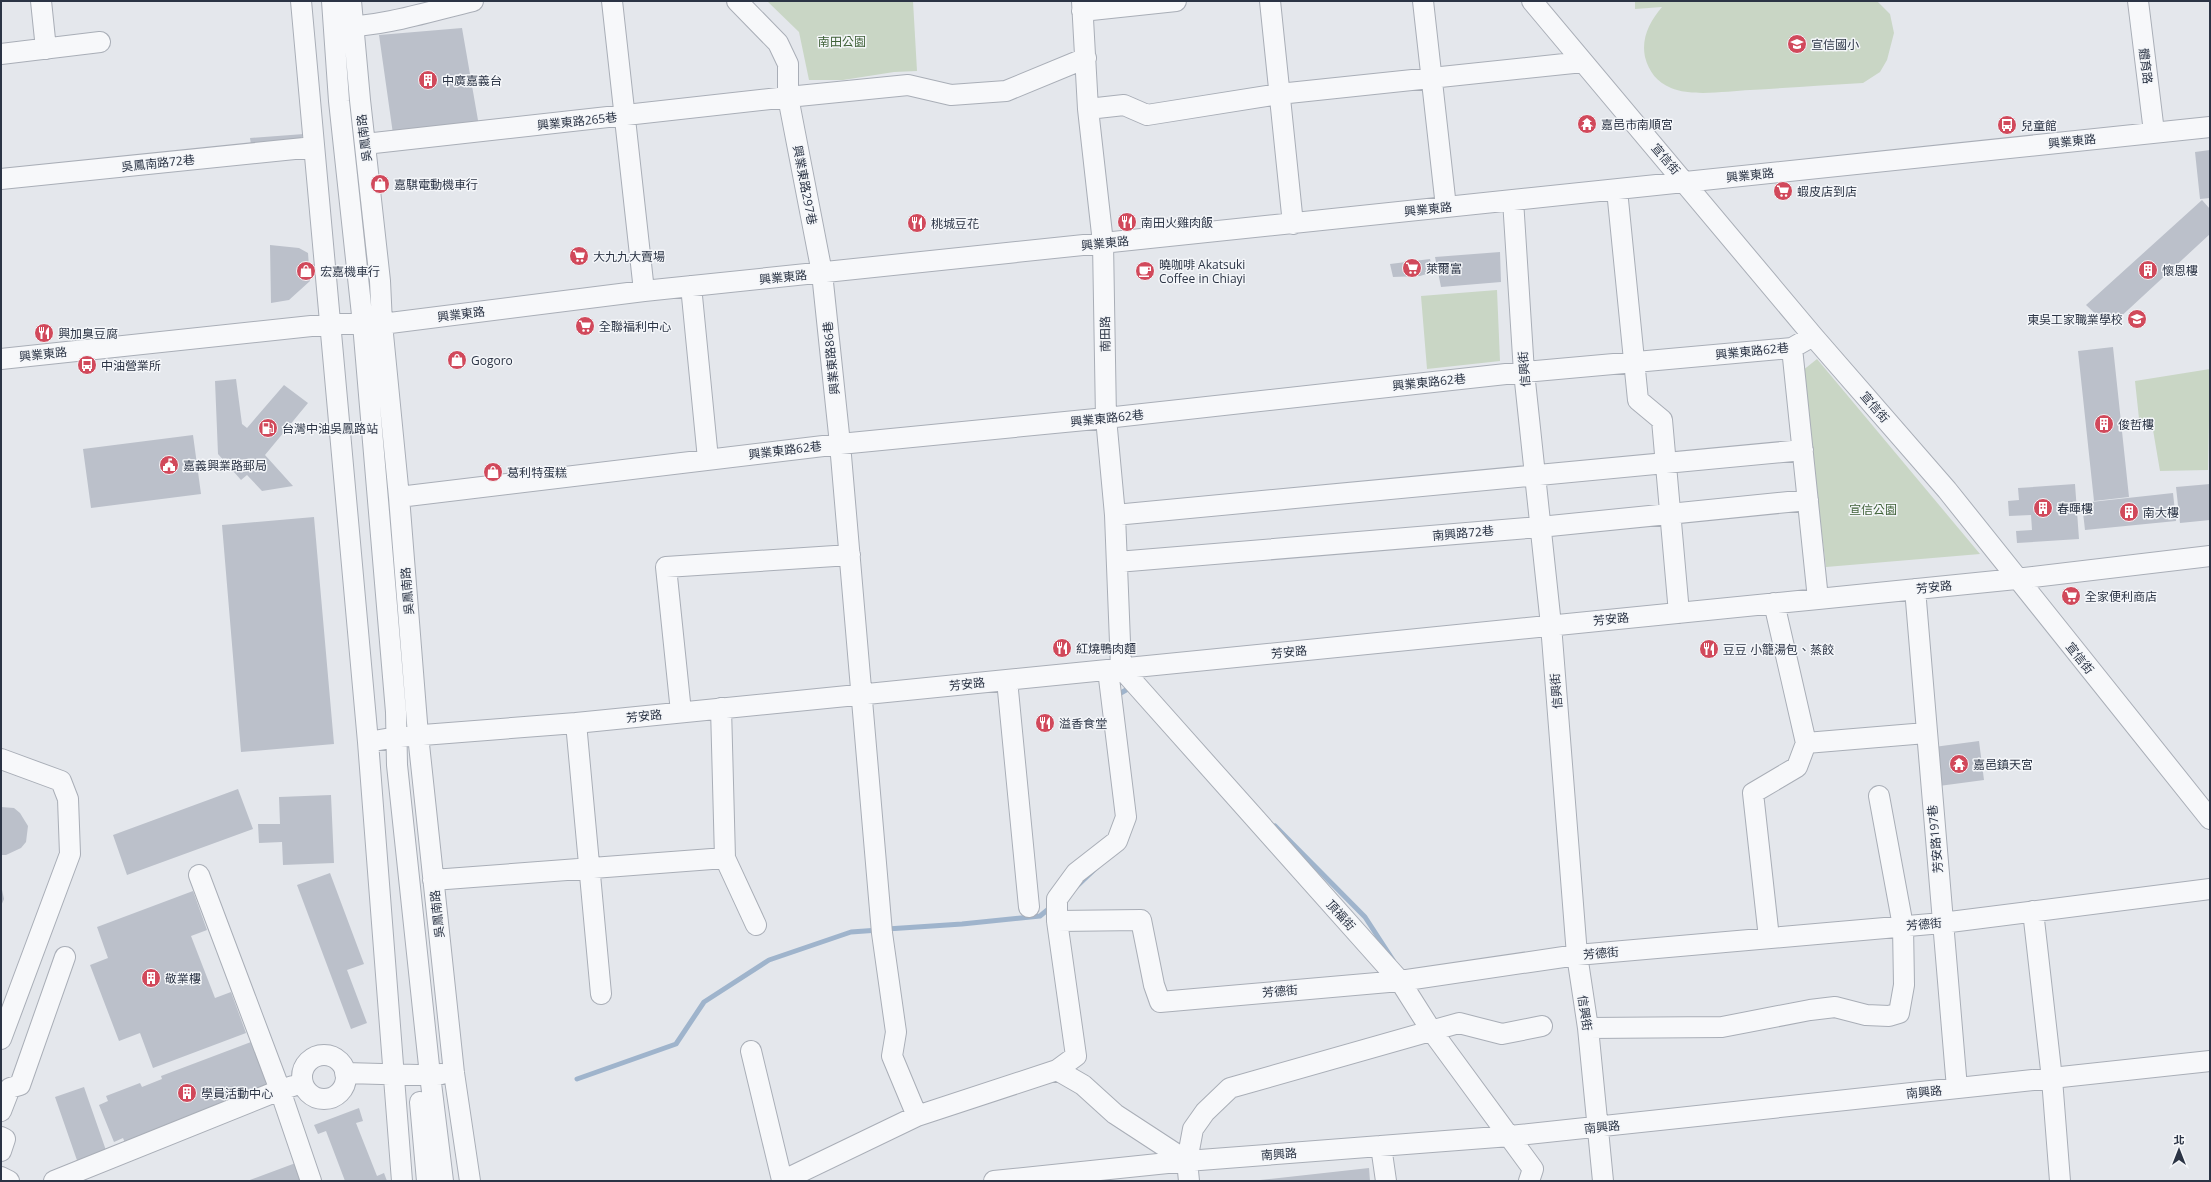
<svg xmlns="http://www.w3.org/2000/svg" width="2211" height="1182" viewBox="0 0 2211 1182" font-family="'Open Sans','Noto Sans TC',sans-serif">
	<style>
		.green { fill: #c9d6c5 }
		.lines { fill: none; stroke-linecap: round; stroke-linejoin: round }
		.stream { stroke: #9fb4cc; stroke-width: 5 }
		.building { fill: #bbc0ca }
		.minor-casing { stroke: #a9aeb7; stroke-width: 22 }
		.minor { stroke: #f7f8fa; stroke-width: 20 }
		.labels { text-anchor: middle; dominant-baseline: central; stroke-width: 3; stroke-linejoin: round; paint-order: stroke }
		.park-label { font-size: 12px; fill: #3f6138; stroke: #f4f6f9 }
		.poi-label { font-size: 12px; fill: #2b3445; stroke: #f4f6f9; text-anchor: start }
		.street-label { font-size: 12px; fill: #2b3445; stroke: #f4f6f9 }
	</style>
	<rect width="100%" height="100%" fill="#e4e7ec"/>
	<path class="green" d="M767,1H913L917,71L894,72L843,80H809L799,32Z
		M1635,1H1877L1890,14L1894,33L1887,60L1880,72L1863,83C1826,85 1788,88 1750,90C1728,91 1692,97 1671,88C1657,82 1649,72 1645,57C1641,38 1650,21 1662,7L1635,9Z
		M1497,290L1500,361L1427,369L1421,296Z
		M1817,359L1980,554L1826,567L1802,371Z
		M2210,369L2208,470L2160,471L2153,430L2140,428L2135,381Z"/>
	<g class="lines">
		<path class="stream" d="M1119,699V694L1133,686
			M1275,826L1365,917L1393,960
			M1073,890L1096,868
			M887,929L962,924L1040,916L1051,907
			M577,1079L676,1044L704,1002L769,960L851,932L879,930"/>
	</g>
	<path class="building" d="M462,28L479,126L393,134L379,35Z
		M304,134L296,145L252,151L250,138Z
		M2210,150V198L2200,199L2195,152Z
		M2202,200L2210,209V234L2116,321H2103L2086,305Z
		M270,245L299,248L308,253L310,281L289,300L271,303Z
		M1500,252L1501,282L1441,287L1435,257Z
		M1430,259L1433,272L1420,276L1393,277L1390,264Z
		M2113,347L2129,497L2094,501L2078,351Z
		M236,379L242,424L247,428L284,385L308,403L265,455L293,486L262,491L247,475L241,480L218,454L215,381Z
		M193,435L201,494L91,508L83,449Z
		M2075,484L2079,539L2017,543L2016,531L2032,530L2031,515L2009,516L2008,501L2019,500L2018,488Z
		M2210,484V520L2180,523L2176,487Z
		M2173,493L2176,521L2085,530L2082,503Z
		M314,517L334,744L241,752L222,525Z
		M1979,741L1984,780L1939,786L1934,747Z
		M238,789L253,829L127,875L113,835Z
		M331,795L334,863L283,865L282,842L259,843L258,824H280L279,797Z
		M1,807L14,808L20,813L28,826L26,842L21,848L6,855H1Z
		M330,873L364,964L347,970L367,1023L351,1029L297,885Z
		M1,885L4,899L1,906Z
		M193,891L207,930L191,936L215,998L231,992L246,1033L153,1068L140,1033L119,1041L90,965L108,958L97,927Z
		M251,1042L269,1089L125,1143L123,1138L114,1142L99,1105L108,1101L106,1096L140,1083L142,1087L162,1079L161,1076Z
		M84,1087L109,1159L80,1169L55,1097Z
		M359,1108L363,1121L356,1123L377,1176L384,1173L387,1181H345L326,1131L318,1134L314,1125Z
		M301,1161L308,1181H247Z
		M1369,1168L1370,1181H1260V1180Z"/>
	<g class="lines">
		<g class="minor-casing">
			<path id="minor" d="M41,1L46,49
				M301,1L368,742L402,1181
				M332,1L339,101L363,324L396,712L397,765L430,1075L443,1181
				M351,1L360,100L380,281L382,324L399,497L418,735L454,1073L470,1181
				M612,1L644,291
				M737,1L778,43L788,64V97L908,85L951,95L1006,91L1086,58
				M1082,1L1088,109L1103,243L1106,418L1115,515L1121,668L1400,981L1431,1030L1533,1169L1529,1181
				M1270,1L1293,224
				M1423,1L1446,207
				M1532,1L1813,336L1947,490L2210,819
				M2138,1L2154,132
				M1082,11L1176,1
				M339,27C382,27 431,11 473,1
				M1,54L100,42
				M1088,109L1124,105L1147,115L1279,94L1583,62
				M365,144L788,97L822,273L840,444L882,933L896,1032L892,1056L917,1116
				M1,179L314,147
				M1617,190L1638,400L1662,420L1679,613
				M1513,200L1524,372L1551,625L1577,955L1588,1028L1603,1181
				M691,286L708,459
				M1792,348L1818,599
				M1,359L330,324H382L644,291L2210,127
				M399,497L840,444L1106,418L1524,372L1792,348L1813,336
				M1115,515L1803,450
				M1117,562L1540,527L1808,500
				M1915,589L1957,1088
				M1108,670L1126,817L1117,841L1076,873L1057,899V921L1076,1056L1057,1070L1083,1085L1115,1114L1187,1161L1189,1181
				M1007,680L1029,907
				M721,708L725,858L756,925
				M681,712L666,567L850,555
				M576,723L601,994
				M368,742L397,737L576,723L1818,599L2016,579L2210,556
				M1806,743L1926,733
				M1,759L61,781L68,799L70,854L1,1039
				M433,880L725,858
				M2033,911L2052,1079L2060,1181
				M1057,921L1141,920L1154,985L1160,1002L1400,981L1577,955L1942,923L2210,889
				M1769,938L1753,793L1797,767L1806,743L1774,603
				M1588,1028L1722,1027L1810,1010L1835,1007L1866,1015L1889,1016L1899,1013L1904,985L1903,926L1879,796
				M751,1051L782,1180
				M302 1077a22 22 0 1 1 44 0a22 22 0 1 1-44 0Z
				M345,1073L418,1075L442,1074
				M293,1086L280,1090L311,1181
				M420,1102L427,1181
				M1,1111L10,1088L20,1085L65,957
				M1,1137L5,1139L1,1151
				M1381,1146L1386,1181
				M1187,1161L1193,1129L1205,1112L1230,1088L1459,1023L1502,1034L1542,1026
				M1,1177L9,1181
				M54,1181L280,1090L199,875
				M782,1181L917,1116L1057,1070
				M994,1181L1187,1161L1510,1136L2210,1061"/>
		</g>
		<use href="#minor" class="minor"/>
	</g>
	<defs>
		<g id="school-disc" transform="scale(1)"><circle r="9.5" fill="#d1495b" stroke="#f4f6f9"/><path d="M0-5L7-2L0 1L-7-2ZM-4 1L0 2.5L4 1V4Q0 6-4 4Z" fill="#fff"/></g>
		<g id="building-disc" transform="scale(1)"><circle r="9.5" fill="#d1495b" stroke="#f4f6f9"/><path d="M-4-6H4V6H1V3H-1V6H-4ZM-2.5-4.3h1.7v1.8h-1.7ZM.8-4.3h1.7v1.8H.8ZM-2.5-1h1.7V.8h-1.7ZM.8-1h1.7V.8H.8Z" fill="#fff"/></g>
		<g id="temple-disc" transform="scale(1)"><circle r="9.5" fill="#d1495b" stroke="#f4f6f9"/><path d="M0-6L5-2H3V0L6.5 2.5H4V6H1.5V3h-3V6H-4V2.5H-6.5L-3 0V-2H-5Z" fill="#fff"/></g>
		<g id="bus-disc" transform="scale(1)"><circle r="9.5" fill="#d1495b" stroke="#f4f6f9"/><path d="M-5-6H5V4H4V6H2V4H-2V6H-4V4H-5ZM-3.5-4V0h7V-4ZM-3.5 1.2v1.5H-2V1.2ZM2 1.2v1.5H3.5V1.2Z" fill="#fff"/></g>
		<g id="shop-disc" transform="scale(1)"><circle r="9.5" fill="#d1495b" stroke="#f4f6f9"/><path d="M-5-2.5h2.3a2.7 3.5 0 0 1 5.4 0H5L5.5 6h-11ZM-1.5-2.5h3a1.5 2.3 0 0 0-3 0Z" fill="#fff"/></g>
		<g id="supermarket-disc" transform="scale(1)"><circle r="9.5" fill="#d1495b" stroke="#f4f6f9"/><path d="M-6-5.5h2.5l.6 2H6L4.5 2H-2.5L-4.4-4H-6ZM-1.5 3.2a1.3 1.3 0 1 0 .1 0ZM3 3.2a1.3 1.3 0 1 0 .1 0Z" fill="#fff"/></g>
		<g id="restaurant-disc" transform="scale(1)"><circle r="9.5" fill="#d1495b" stroke="#f4f6f9"/><path d="M-5-6h1v4h1v-4h1v4h1v-4h1v5L-1.5 .5V6h-2V.5L-5-1ZM5-6V6H3V1.5H1.5Q1.5-4 5-6Z" fill="#fff"/></g>
		<g id="cafe-disc" transform="scale(1)"><circle r="9.5" fill="#d1495b" stroke="#f4f6f9"/><path d="M-5.5-4.5H6V0H3Q3 3.5 0 3.5H-2.5Q-5.5 3.5-5.5 0ZM3-3.2v2h1.7v-2ZM-6 4.5H4V6H-6Z" fill="#fff"/></g>
		<g id="fuel-disc" transform="scale(1)"><circle r="9.5" fill="#d1495b" stroke="#f4f6f9"/><path d="M-5.5-6h7V0h2V4h1.3V-2.5L3-4.5l.8-.8L6-3V5H2.5V1h-1V6h-7ZM-4.2-4.7v3.2H.2V-4.7Z" fill="#fff"/></g>
		<g id="civic-disc" transform="scale(1)"><circle r="9.5" fill="#d1495b" stroke="#f4f6f9"/><path d="M-.6-6.5H3V-4.5H.6V-3L4-1V1h2V6H-6V1h2V-1L-.6-3ZM-1.2 2.5V6h2.4V2.5Z" fill="#fff"/></g>
	</defs>
	<g fill-rule="evenodd">
		<use href="#school-disc" x="1797" y="44"/>
		<use href="#building-disc" x="428" y="80"/>
		<use href="#temple-disc" x="1587" y="124"/>
		<use href="#bus-disc" x="2007" y="125"/>
		<use href="#shop-disc" x="380" y="184"/>
		<use href="#supermarket-disc" x="1783" y="191"/>
		<use href="#restaurant-disc" x="1127" y="222"/>
		<use href="#restaurant-disc" x="917" y="223"/>
		<use href="#supermarket-disc" x="579" y="256"/>
		<use href="#supermarket-disc" x="1412" y="268"/>
		<use href="#building-disc" x="2148" y="270"/>
		<use href="#shop-disc" x="306" y="271"/>
		<use href="#cafe-disc" x="1145" y="271"/>
		<use href="#school-disc" x="2137" y="319"/>
		<use href="#supermarket-disc" x="585" y="326"/>
		<use href="#restaurant-disc" x="44" y="333"/>
		<use href="#shop-disc" x="457" y="360"/>
		<use href="#bus-disc" x="87" y="365"/>
		<use href="#building-disc" x="2104" y="424"/>
		<use href="#fuel-disc" x="268" y="428"/>
		<use href="#civic-disc" x="169" y="465"/>
		<use href="#shop-disc" x="493" y="472"/>
		<use href="#building-disc" x="2043" y="508"/>
		<use href="#building-disc" x="2129" y="512"/>
		<use href="#supermarket-disc" x="2071" y="596"/>
		<use href="#restaurant-disc" x="1062" y="648"/>
		<use href="#restaurant-disc" x="1709" y="649"/>
		<use href="#restaurant-disc" x="1045" y="723"/>
		<use href="#temple-disc" x="1959" y="764"/>
		<use href="#building-disc" x="151" y="978"/>
		<use href="#building-disc" x="187" y="1093"/>
	</g>
	<g class="labels">
		<g class="park-label">
			<text x="842" y="41">南田公園</text>
			<text x="1873" y="509">宣信公園</text>
		</g>
		<g class="poi-label">
			<text x="1811" y="44">宣信國小</text>
			<text x="442" y="80">中廣嘉義台</text>
			<text x="1601" y="124">嘉邑市南順宮</text>
			<text x="2021" y="125">兒童館</text>
			<text x="394" y="184">嘉騏電動機車行</text>
			<text x="1797" y="191">蝦皮店到店</text>
			<text x="1141" y="222">南田火雞肉飯</text>
			<text x="931" y="223">桃城豆花</text>
			<text x="593" y="256">大九九大賣場</text>
			<text x="1159" y="264">曉咖啡 Akatsuki<tspan x="1159" dy="14">Coffee in Chiayi</tspan></text>
			<text x="1426" y="268">萊爾富</text>
			<text x="2162" y="270">懷恩樓</text>
			<text x="320" y="271">宏嘉機車行</text>
			<text x="2123" y="319" text-anchor="end">東吳工家職業學校</text>
			<text x="599" y="326">全聯福利中心</text>
			<text x="58" y="333">興加臭豆腐</text>
			<text x="471" y="360">Gogoro</text>
			<text x="101" y="365">中油營業所</text>
			<text x="2118" y="424">俊哲樓</text>
			<text x="282" y="428">台灣中油吳鳳路站</text>
			<text x="183" y="465">嘉義興業路郵局</text>
			<text x="507" y="472">葛利特蛋糕</text>
			<text x="2057" y="508">春暉樓</text>
			<text x="2143" y="512">南大樓</text>
			<text x="2085" y="596">全家便利商店</text>
			<text x="1076" y="648">紅燒鴨肉麵</text>
			<text x="1723" y="649">豆豆 小籠湯包、蒸餃</text>
			<text x="1059" y="723">溢香食堂</text>
			<text x="1973" y="764">嘉邑鎮天宮</text>
			<text x="165" y="978">敬業樓</text>
			<text x="201" y="1093">學員活動中心</text>
		</g>
		<g class="street-label">
			<text transform="translate(2146 66) rotate(83)">體育路</text>
			<text transform="translate(577 121) rotate(-6)">興業東路265巷</text>
			<text transform="translate(364 138) rotate(-97)">吳鳳南路</text>
			<text transform="translate(2072 141) rotate(-6)">興業東路</text>
			<text transform="translate(1666 159) rotate(49)">宣信街</text>
			<text transform="translate(158 163) rotate(-6)">吳鳳南路72巷</text>
			<text transform="translate(1750 175) rotate(-6)">興業東路</text>
			<text transform="translate(805 185) rotate(79)">興業東路297巷</text>
			<text transform="translate(1428 209) rotate(-6)">興業東路</text>
			<text transform="translate(1105 243) rotate(-6)">興業東路</text>
			<text transform="translate(783 277) rotate(-6)">興業東路</text>
			<text transform="translate(461 314) rotate(-7)">興業東路</text>
			<text transform="translate(1105 334) rotate(-91)">南田路</text>
			<text transform="translate(1752 351) rotate(-6)">興業東路62巷</text>
			<text transform="translate(43 354) rotate(-6)">興業東路</text>
			<text transform="translate(831 358) rotate(-96)">興業東路86巷</text>
			<text transform="translate(1524 369) rotate(-95)">信興街</text>
			<text transform="translate(1429 382) rotate(-6)">興業東路62巷</text>
			<text transform="translate(1875 407) rotate(49)">宣信街</text>
			<text transform="translate(1107 418) rotate(-6)">興業東路62巷</text>
			<text transform="translate(785 450) rotate(-7)">興業東路62巷</text>
			<text transform="translate(1463 533) rotate(-5)">南興路72巷</text>
			<text transform="translate(1934 587) rotate(-6)">芳安路</text>
			<text transform="translate(407 591) rotate(-95)">吳鳳南路</text>
			<text transform="translate(1611 619) rotate(-6)">芳安路</text>
			<text transform="translate(1289 652) rotate(-6)">芳安路</text>
			<text transform="translate(2080 658) rotate(51)">宣信街</text>
			<text transform="translate(967 684) rotate(-6)">芳安路</text>
			<text transform="translate(1556 691) rotate(-95)">信興街</text>
			<text transform="translate(644 716) rotate(-6)">芳安路</text>
			<text transform="translate(1935 839) rotate(-95)">芳安路197巷</text>
			<text transform="translate(437 914) rotate(-96)">吳鳳南路</text>
			<text transform="translate(1341 915) rotate(48)">頂福街</text>
			<text transform="translate(1924 924) rotate(-5)">芳德街</text>
			<text transform="translate(1601 953) rotate(-5)">芳德街</text>
			<text transform="translate(1280 991) rotate(-5)">芳德街</text>
			<text transform="translate(1585 1013) rotate(82)">信興街</text>
			<text transform="translate(1924 1092) rotate(-6)">南興路</text>
			<text transform="translate(1602 1127) rotate(-6)">南興路</text>
			<text transform="translate(1279 1154) rotate(-4)">南興路</text>
		</g>
	</g>
	<rect width="2211" height="1182" fill="none" stroke="#2b3445" stroke-width="4"/>
	<g transform="translate(2179 1150)" stroke="#f4f6f9" stroke-width="3" paint-order="stroke">
	<path d="M0-3L7 15L0 10L-7 15Z" fill="#2b3445"/>
	<text y="-6" font-size="11" font-weight="bold" text-anchor="middle" fill="#2b3445">北</text>
	</g>
</svg>
